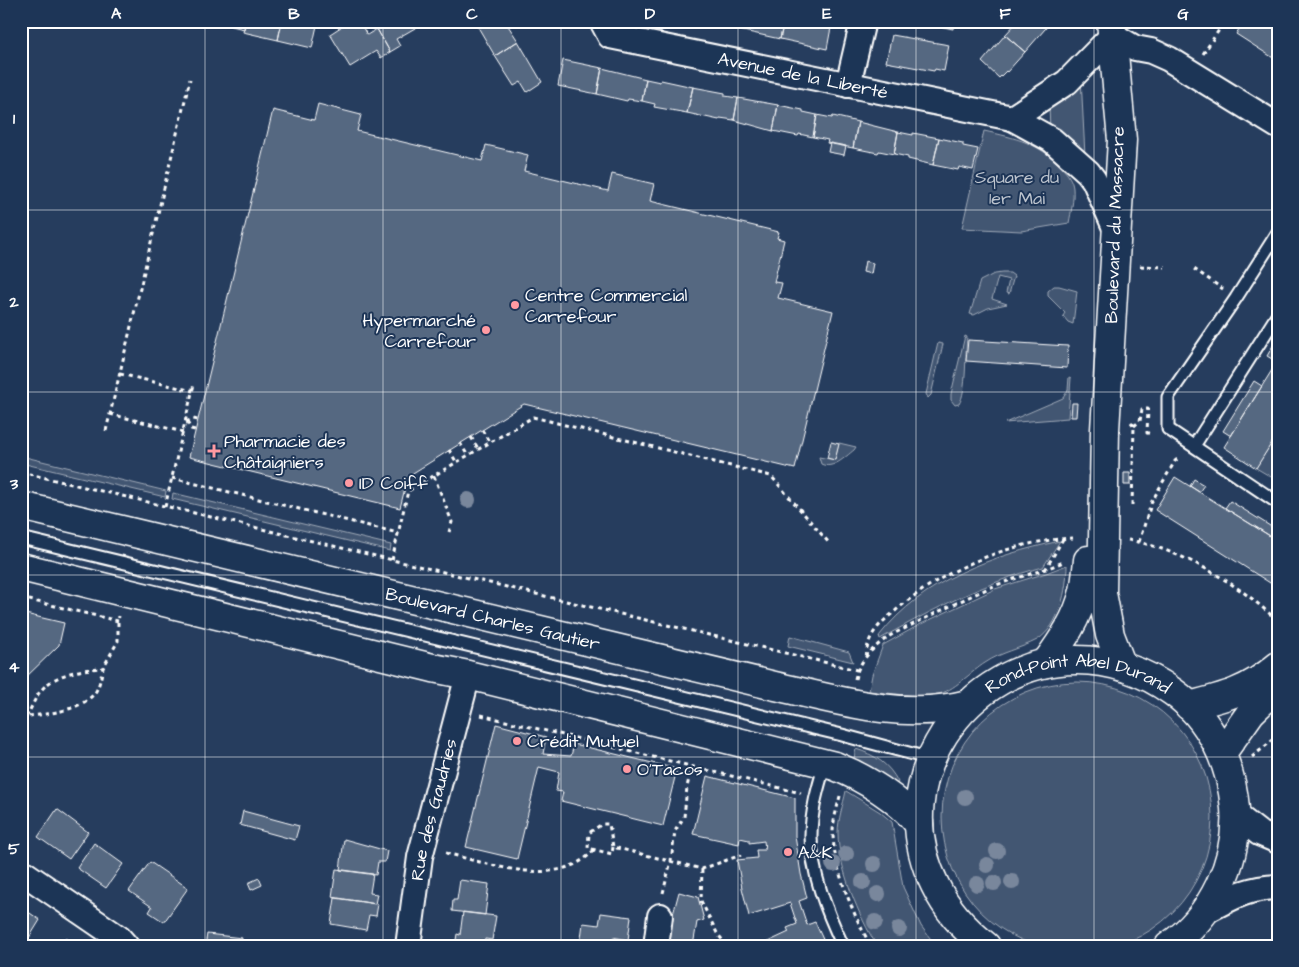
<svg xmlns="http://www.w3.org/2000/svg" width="1299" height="967" viewBox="0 0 1299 967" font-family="'Architects Daughter',sans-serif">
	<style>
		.green { fill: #425672; stroke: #a0aab8 }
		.building { fill: #556781; stroke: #fff }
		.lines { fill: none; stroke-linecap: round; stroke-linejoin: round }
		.service-casing { stroke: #fff; stroke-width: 15 }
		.minor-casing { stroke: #fff; stroke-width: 28 }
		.secondary-casing { stroke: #fff; stroke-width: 31 }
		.primary-casing { stroke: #fff; stroke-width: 31 }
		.path { stroke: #fff; stroke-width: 3; stroke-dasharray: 4 4; stroke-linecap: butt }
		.service { stroke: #1d3557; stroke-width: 11 }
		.minor { stroke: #1d3557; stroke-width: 24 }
		.secondary { stroke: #1d3557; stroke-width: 28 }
		.primary { stroke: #1d3557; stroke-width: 28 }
		.tree { fill: #79879c }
		.grid { fill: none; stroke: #fff; stroke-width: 1; stroke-opacity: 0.55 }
		.poi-dot { fill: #ff9aa2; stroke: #1d3557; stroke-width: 2 }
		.labels { text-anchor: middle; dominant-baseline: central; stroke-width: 4; stroke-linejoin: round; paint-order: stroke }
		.street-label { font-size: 18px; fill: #fff; stroke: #1d3557 }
		.park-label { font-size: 18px; fill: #bdc4ce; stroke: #1d3557 }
		.poi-label { font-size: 18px; fill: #fff; stroke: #1d3557; text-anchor: start }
		.neatline { fill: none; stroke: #fff; stroke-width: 2 }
		.grid-label { font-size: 16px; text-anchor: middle; font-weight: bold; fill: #fff }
	</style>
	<rect width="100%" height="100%" fill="#263d5e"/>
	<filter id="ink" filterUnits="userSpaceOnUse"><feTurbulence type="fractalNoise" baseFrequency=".02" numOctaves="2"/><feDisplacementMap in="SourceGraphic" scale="10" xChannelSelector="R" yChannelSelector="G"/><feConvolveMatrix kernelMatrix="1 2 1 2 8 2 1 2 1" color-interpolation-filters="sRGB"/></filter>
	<g filter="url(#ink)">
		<path class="green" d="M1081,77L1085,156L1050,130L1049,105Z
			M984,131C1016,138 1040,143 1062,168C1068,174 1072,180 1073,188C1074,200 1071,212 1069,223L1021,231L962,228Z
			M1002,273H1010L1014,276L1009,294L1006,293L1009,280L998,277L992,299L1007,304L988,308L974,315L970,314L980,281L994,274Z
			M1054,286H1059L1077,291L1073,324L1068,322L1063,316L1065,313L1048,296V291Z
			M965,336L967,337C965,353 967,392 959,404L955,405L951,400V394Z
			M938,343L943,344L931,395L928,398L926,394Z
			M1069,377L1071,378L1068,418L1005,423L1063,398L1068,390Z
			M1278,433V481L1256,468Z
			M839,443L856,447L854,450C845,457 833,470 821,464L819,457L835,460Z
			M21,456L166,491L165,497L21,463Z
			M173,493L391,545L390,551L172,499Z
			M1060,541L1043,567C986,582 931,610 880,639L879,636C924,579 991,556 1060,541Z
			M1067,565C1067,589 1060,626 1037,640C1020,649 1001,652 985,663C972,671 952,692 938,694C916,698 891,693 869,691L872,675L883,645L921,624L995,589L1046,573Z
			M790,636L849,652L853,662L788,646Z
			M942 817a135 135 0 1 1 270 0a135 135 0 1 1-270 0Z
			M856,749C875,755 889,764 898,782L896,785L854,758Z
			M846,791L880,812L892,822L903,887L921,926L936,946H877C859,917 838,867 838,833C838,819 843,805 846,791Z"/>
		<path class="building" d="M211,21H246L244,29Z
			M246,21H282L278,40L243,32Z
			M282,21H318L312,48L278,40Z
			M350,21H359L367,35L377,29L390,52L381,58L376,51L350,67L330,34Z
			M384,21H421L422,24L396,39L400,46L390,52L377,29L386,24Z
			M476,21H505L518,41L495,56L475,22Z
			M736,21H784L780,39L734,29Z
			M784,21L832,22L827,49L780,39Z
			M931,21H954L953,29L930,24Z
			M1018,21H1052L1025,52L1005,35Z
			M1244,21H1278V61L1236,34Z
			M892,35L949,45L944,71L935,69L934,71L886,62Z
			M1005,35L1025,52L1007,72L1006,71L999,78L982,62Z
			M518,41L542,82L527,92L521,82L514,86L495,56Z
			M563,60L602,68L597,94L558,86Z
			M602,68L646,79L642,101L628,99L627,101L597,94Z
			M646,79L660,82L661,80L693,87L687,113L654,107L655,104L642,101Z
			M693,87L725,93V96L738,98L734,120L720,118L719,120L687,113Z
			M738,98L778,105L773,131L734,120Z
			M318,104L361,115L357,131L482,161L486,145L528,155L524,171L608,191L612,174L654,184L650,201L779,232L777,238L784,240L774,282L782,283L778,298L833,311L795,469L524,404L408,476L400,508L189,457L273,110L314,120Z
			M778,105L803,110V112L817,115L813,137L799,134L798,136L773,131Z
			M817,115L832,118L833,116L858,122L853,148L827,143L828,140L813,137Z
			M858,122L898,132L894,154L879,151L878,153L853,148Z
			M898,132L913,135V133L939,138L933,165L908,159V157L894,154Z
			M939,138L963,143V146L978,149L973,170L959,167L958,170L933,165Z
			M830,143L846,146L844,155L828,152Z
			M865,261L873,263L871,274L863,272Z
			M968,340L1068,346L1067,368L966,361Z
			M1275,342L1278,344V433L1256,468L1224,447L1277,362L1267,356Z
			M1254,381L1262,386L1231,436L1223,431Z
			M1072,403H1077L1076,417H1071Z
			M831,442L839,444L835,460L827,458Z
			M1124,473H1130V485H1124Z
			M1175,477L1278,541V588L1155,510Z
			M1194,479L1204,485L1199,492L1190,486Z
			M1230,501L1278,531V535L1275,539L1225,508Z
			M21,613L64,623L59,645L21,682Z
			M496,724L546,737L543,754L571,756L574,744L677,769L663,826L561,801L563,792L556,791L559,772L539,767L517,859L466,847Z
			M707,776L795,798V836L801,874L807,898L799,901L807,925L815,922L826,946H759L789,932L787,928L797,924L790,903L749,916L742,888L737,860L757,858L756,850H765L764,841L749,843V840L740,838L739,844L693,834Z
			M57,809L88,832L69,859L38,837Z
			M243,811L299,826L295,840L240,825Z
			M344,839L387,851L385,862H378L376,875L340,870Z
			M94,843L123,864L106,888L77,868Z
			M150,862L188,888L164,922L149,912L152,907L129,891Z
			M336,869L373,874L370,893L377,894L375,904L332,897Z
			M259,878L262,885L251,890L248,883Z
			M460,880L489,884L485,915L452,911L453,900H457Z
			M679,892L698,897L704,920L697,922L693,946H669L672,918Z
			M335,898L378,904L376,916L369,915L366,930L331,924Z
			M21,907L40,920L24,946L21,945Z
			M463,912L496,916L492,940L485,939L484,946H455L457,934L460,935Z
			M601,913L631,917L628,940L613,937L612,946H580L583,923L599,925Z
			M207,934L242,938L241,946H205Z
			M65,938L77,946H59Z"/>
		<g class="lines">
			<g class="service-casing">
				<path id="service" d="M1278,232L1236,298L1168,397V429L1278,503
					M1194,446L1278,314
					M21,538L842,735L931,759
					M825,764C818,787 811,811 811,836C811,873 827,912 843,946"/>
			</g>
			<g class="minor-casing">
				<g id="minor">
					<path id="s1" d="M602,21L610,36L1012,118L1052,140L1088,172L1094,180L1116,230"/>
					<path d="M848,85L863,21"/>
					<path d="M1012,118L1067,82L1113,35L1135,48L1151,51L1169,59L1278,126"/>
					<path d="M1236,815L1259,833L1278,841"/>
					<path d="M21,871L119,938L126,946"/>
					<path d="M1204,912C1231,898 1246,888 1278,887"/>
					<path id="s2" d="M408,946L420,857L468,675"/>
					<path d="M656,946L660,916"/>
				</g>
			</g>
			<g class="secondary-casing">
				<path id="secondary" d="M1111,21L1122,140L1105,430L1102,593L1110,635L1122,666
					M1046,663C1062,641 1078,618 1084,591C1086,581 1087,570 1088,560"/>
			</g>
			<g class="primary-casing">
				<g id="primary">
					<path id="s3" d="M21,506L775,686C837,700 904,721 968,704"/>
					<path d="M21,567L433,668L468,675L835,766C865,778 899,799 919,824"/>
					<path d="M1189,706C1225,697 1249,691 1278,666"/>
					<path d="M1222,753L1251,712L1278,686"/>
					<path id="s4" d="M986,946C964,929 947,910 935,885C883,782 964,661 1076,660C1111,660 1144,671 1173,692C1210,718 1231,763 1235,808C1239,860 1212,917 1169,946"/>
				</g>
			</g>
			<path class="path" d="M1203,54L1225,21
				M1140,266L1165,267
				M1194,269L1223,289
				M120,374L193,391
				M110,414L183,432
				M186,422L193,419L198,420
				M187,422L191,429L195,430
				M1131,422L1134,426L1132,505
				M1134,426L1140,421L1142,409H1148L1147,433L1152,434
				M482,430L490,443
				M106,431L190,79
				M471,437L479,450
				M460,443L468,456
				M449,450L457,463
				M21,472L857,670
				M434,476L452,522L449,532
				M172,478L398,533
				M165,507L194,384
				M1128,540C1170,547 1217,572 1251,598C1260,605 1268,613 1278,620
				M1139,542L1152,501L1175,461L1179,458
				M392,560L408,491L533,417L771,476L830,544
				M1045,570L1063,539
				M21,598L118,621
				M866,657C867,652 867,646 869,642C873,630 884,620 893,613C941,570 1009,541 1074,538
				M855,679C859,659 877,644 893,634C927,618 960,600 994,586C1017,577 1041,572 1063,562
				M481,715L801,793
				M29,716C49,714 84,710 96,691C100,684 101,676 103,668
				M21,723C30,714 32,703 39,693C52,674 82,669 103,668L118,641V621L119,616
				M1252,757L1278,736
				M840,796C837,808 833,821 833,833C833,867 854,917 871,946
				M613,847L612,854L588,848L589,833L602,824H609L613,847L702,869L741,855
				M446,853C490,864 558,890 594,850
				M702,869L701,901L717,933L727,946
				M663,893L671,861L675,831L684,817L687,787L692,766"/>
			<use href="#service" class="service"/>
			<use href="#minor" class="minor"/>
			<use href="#secondary" class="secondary"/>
			<use href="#primary" class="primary"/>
		</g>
		<g class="tree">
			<circle cx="468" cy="500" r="8"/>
			<circle cx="965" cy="797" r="8"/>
			<circle cx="997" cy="851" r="8"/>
			<circle cx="846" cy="854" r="8"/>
			<circle cx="833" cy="864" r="8"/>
			<circle cx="874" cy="864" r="8"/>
			<circle cx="987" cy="865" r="8"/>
			<circle cx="863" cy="882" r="8"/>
			<circle cx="1012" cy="882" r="8"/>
			<circle cx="994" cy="883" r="8"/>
			<circle cx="977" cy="884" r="8"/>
			<circle cx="878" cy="894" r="8"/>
			<circle cx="875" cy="922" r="8"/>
			<circle cx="899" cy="929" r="8"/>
		</g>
	</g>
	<path class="grid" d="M205,21V946M383,21V946M561,21V946M738,21V946M916,21V946M1094,21V946M21,210H1278M21,392H1278M21,575H1278M21,757H1278"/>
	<g class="poi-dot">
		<circle cx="515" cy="305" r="5"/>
		<circle cx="486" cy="330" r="5"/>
		<path d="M211.5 443.5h5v5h5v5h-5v5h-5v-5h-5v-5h5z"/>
		<circle cx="349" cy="483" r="5"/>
		<circle cx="517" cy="741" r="5"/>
		<circle cx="627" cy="769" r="5"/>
		<circle cx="788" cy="852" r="5"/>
	</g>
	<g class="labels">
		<g class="street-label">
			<text stroke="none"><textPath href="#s1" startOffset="214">Avenue de la Liberté</textPath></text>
			<text transform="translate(1115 225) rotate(-88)">Boulevard du Massacre</text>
			<text stroke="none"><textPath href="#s3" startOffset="485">Boulevard Charles Gautier</textPath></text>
			<text stroke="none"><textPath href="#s4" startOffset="398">Rond-Point Abel Durand</textPath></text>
			<text stroke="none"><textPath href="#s2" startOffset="139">Rue des Gaudries</textPath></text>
		</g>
		<g class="park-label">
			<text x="1017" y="177">Square du<tspan x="1017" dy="21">1er Mai</tspan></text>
		</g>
		<g class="poi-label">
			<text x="525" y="295">Centre Commercial<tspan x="525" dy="21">Carrefour</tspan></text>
			<text x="476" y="320" text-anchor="end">Hypermarché<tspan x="476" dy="21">Carrefour</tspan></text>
			<text x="224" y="441">Pharmacie des<tspan x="224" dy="21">Châtaigniers</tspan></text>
			<text x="359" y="483">ID Coiff</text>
			<text x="527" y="741">Crédit Mutuel</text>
			<text x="637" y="769">O'Tacos</text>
			<text x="798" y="852">A&amp;K</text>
		</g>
	</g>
	<rect width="1299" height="967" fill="none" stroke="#1d3557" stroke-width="55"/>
	<rect x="28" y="28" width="1244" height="912" class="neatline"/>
	<g class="grid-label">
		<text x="116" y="19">A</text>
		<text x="294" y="19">B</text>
		<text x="472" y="19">C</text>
		<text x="650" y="19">D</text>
		<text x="827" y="19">E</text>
		<text x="1005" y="19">F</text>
		<text x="1183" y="19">G</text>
		<text x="14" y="124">1</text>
		<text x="14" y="307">2</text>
		<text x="14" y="489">3</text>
		<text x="14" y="672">4</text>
		<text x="14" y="854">5</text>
	</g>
</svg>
